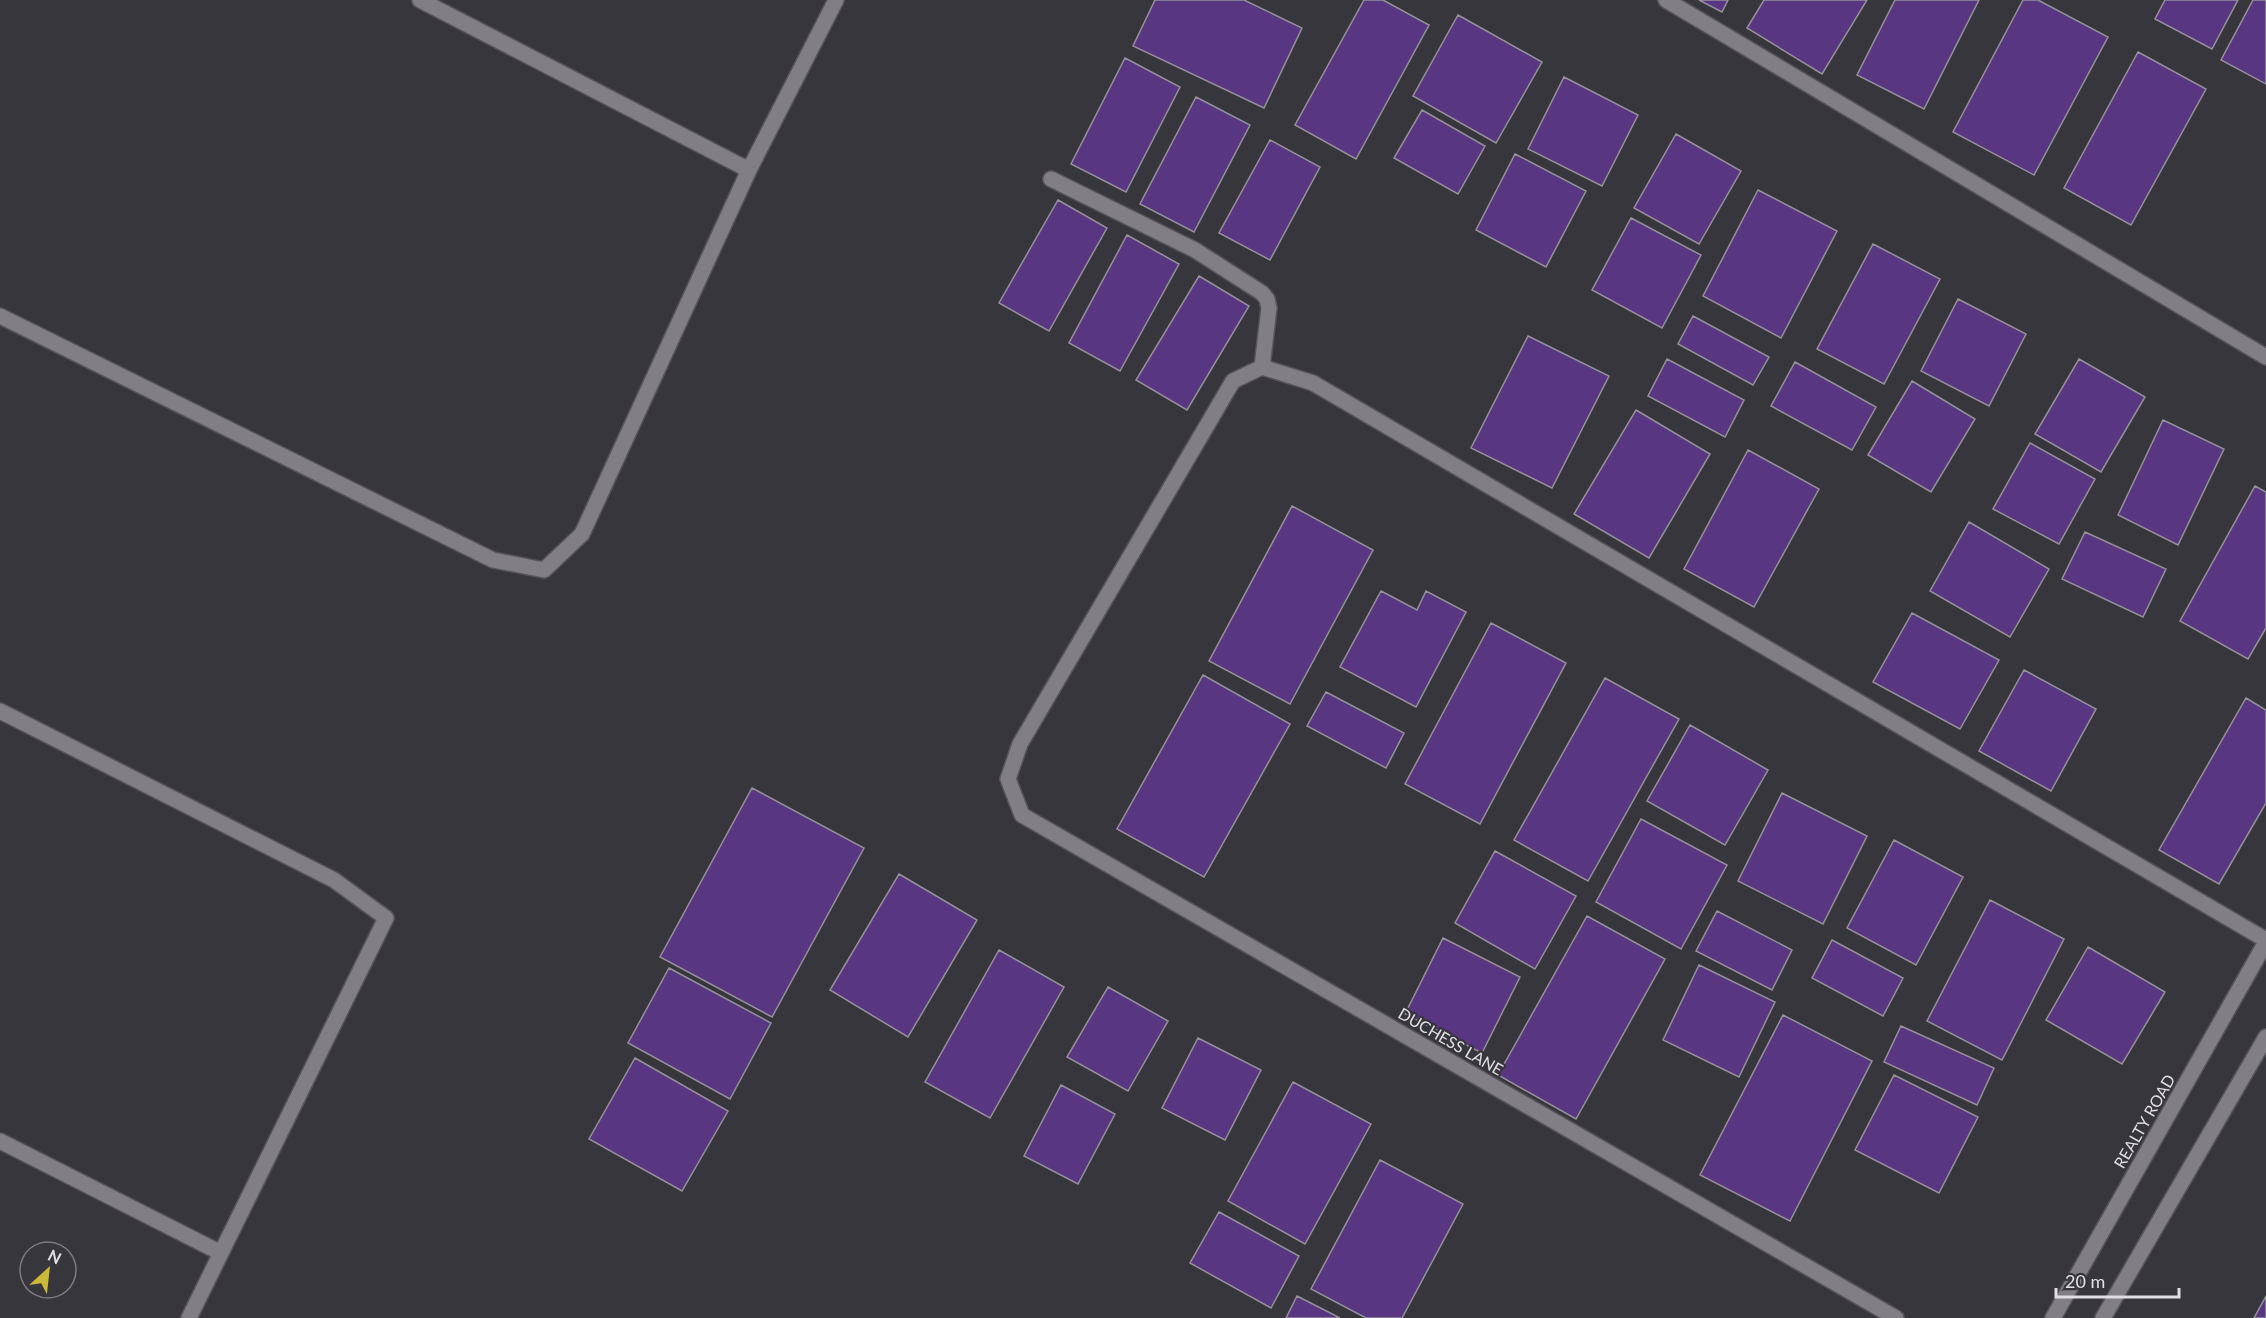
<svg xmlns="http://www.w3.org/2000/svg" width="2266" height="1318" viewBox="0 0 2266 1318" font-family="Lato,sans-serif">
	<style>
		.building { fill: #593682; stroke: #949199; stroke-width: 1.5 }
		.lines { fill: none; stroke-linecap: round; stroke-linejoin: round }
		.minor-casing { stroke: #565359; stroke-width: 18 }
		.minor { stroke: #817e86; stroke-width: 15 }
		.labels { text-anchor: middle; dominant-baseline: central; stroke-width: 4.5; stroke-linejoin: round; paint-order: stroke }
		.street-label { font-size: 16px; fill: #e1dfe3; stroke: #38363d }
	</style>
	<rect width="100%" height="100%" fill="#38363d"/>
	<path class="building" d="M1155,0H1244L1302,28L1264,108L1133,46Z
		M1364,0H1383L1429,25L1356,159L1295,125Z
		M1699,0H1728L1722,12Z
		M1764,0H1867L1822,74L1747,28Z
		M1895,0H1979L1924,109L1857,75Z
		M2023,0H2038L2108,37L2034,175L1953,132Z
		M2165,0H2238L2212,49L2155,19Z
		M2253,0H2266V84L2221,60Z
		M1458,15L1542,62L1496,143L1413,96Z
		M2138,52L2206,89L2131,225L2064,188Z
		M1125,58L1180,87L1126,192L1071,164Z
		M1564,77L1638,115L1602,186L1528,149Z
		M1196,97L1250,125L1194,232L1140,204Z
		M1422,110L1485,146L1458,194L1394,158Z
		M1676,134L1741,171L1699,244L1634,208Z
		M1270,140L1320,167L1270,260L1219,233Z
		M1515,154L1586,191L1546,267L1476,230Z
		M1758,190L1837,231L1781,338L1703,296Z
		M1058,200L1107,228L1049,331L999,303Z
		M1631,218L1701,255L1662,328L1592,290Z
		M1127,235L1179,264L1120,371L1069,343Z
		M1873,244L1940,279L1884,384L1817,349Z
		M1199,276L1249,306L1187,410L1136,380Z
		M1958,299L2026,334L1989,406L1921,371Z
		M1693,316L1769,357L1753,385L1678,344Z
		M1528,336L1609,376L1552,488L1471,448Z
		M1667,359L1744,400L1725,437L1648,396Z
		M2079,359L2145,397L2101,472L2035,434Z
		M1795,362L1876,407L1852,450L1771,406Z
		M1912,381L1975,419L1931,492L1868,455Z
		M1636,410L1710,454L1649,558L1574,514Z
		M2163,420L2224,449L2178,545L2118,515Z
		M2030,443L2095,479L2059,544L1993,509Z
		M1748,450L1819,489L1754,607L1684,569Z
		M2255,486L2266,492V628L2248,659L2180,621Z
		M1292,506L1373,550L1290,704L1209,661Z
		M1969,522L2049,569L2010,637L1930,591Z
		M2085,532L2166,569L2143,617L2062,579Z
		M1381,591L1417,610L1426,591L1466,612L1416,707L1340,667Z
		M1912,613L1999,660L1960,729L1873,682Z
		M1491,623L1566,663L1480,824L1405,784Z
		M2024,670L2096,709L2051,791L1979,751Z
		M1203,675L1290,724L1204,877L1117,829Z
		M1605,678L1679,719L1588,881L1514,840Z
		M1326,692L1404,733L1386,768L1307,726Z
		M2246,698L2266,710V803L2219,884L2159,850Z
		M1690,725L1768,770L1725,845L1647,801Z
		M752,788L864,848L772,1017L660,957Z
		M1782,793L1867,836L1823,924L1738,881Z
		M1641,819L1727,865L1681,949L1596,902Z
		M1894,840L1963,877L1916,965L1847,928Z
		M1495,851L1576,896L1535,969L1455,923Z
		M899,874L977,920L908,1037L830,990Z
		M1990,900L2064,939L2002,1060L1927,1021Z
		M1717,911L1792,950L1772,990L1696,951Z
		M1587,916L1665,959L1576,1119L1498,1075Z
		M1443,938L1520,977L1482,1053L1405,1014Z
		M1832,940L1903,978L1883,1016L1812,978Z
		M2088,947L2165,992L2122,1064L2046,1020Z
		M999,950L1064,987L990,1118L925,1082Z
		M1699,965L1775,1002L1739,1077L1663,1040Z
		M669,968L771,1023L730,1099L628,1043Z
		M1108,987L1168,1021L1128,1091L1067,1057Z
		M1783,1015L1872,1061L1790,1221L1700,1175Z
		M1901,1026L1994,1068L1977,1105L1884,1062Z
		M1198,1038L1261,1070L1225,1140L1162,1108Z
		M635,1058L728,1111L682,1191L589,1139Z
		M1894,1075L1978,1117L1939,1193L1855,1150Z
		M1293,1082L1371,1124L1305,1244L1228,1201Z
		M1061,1085L1115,1114L1078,1184L1024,1156Z
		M1380,1160L1463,1204L1402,1318H1366L1311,1289Z
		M1219,1212L1299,1256L1271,1308L1190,1263Z
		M1297,1296L1340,1318H1286Z
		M2266,1296V1318H2254Z"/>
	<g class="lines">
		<g class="minor-casing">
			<path id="minor" d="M420,0L749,170
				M1666,0L2266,357
				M1051,179L1195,250L1262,293L1267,299L1269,308L1262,367
				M0,316L493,560L544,570L582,534L749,170L836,0
				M0,711L334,880L386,918L189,1318
				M0,1141L221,1253
				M1896,1318L1022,815L1008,779L1020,744L1233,381L1262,367L1313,383L2266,940
				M2053,1318L2266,942
				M2103,1318L2266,1037"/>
		</g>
		<use href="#minor" class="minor"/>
	</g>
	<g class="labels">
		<g class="street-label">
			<text transform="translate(1451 1041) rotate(30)">DUCHESS LANE</text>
			<text transform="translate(2144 1121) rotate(-60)">REALTY ROAD</text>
		</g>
	</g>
	<g transform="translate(48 1270) rotate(27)"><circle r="28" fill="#38363d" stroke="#7c7a7f" stroke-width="1.5"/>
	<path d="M0-4.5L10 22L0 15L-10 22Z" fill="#cbba39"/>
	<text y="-9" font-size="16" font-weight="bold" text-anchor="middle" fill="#e1dfe3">N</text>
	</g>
	<path d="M2056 1288v9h123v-9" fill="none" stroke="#e1dfe3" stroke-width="3"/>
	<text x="2065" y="1288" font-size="18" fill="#e1dfe3" stroke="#38363d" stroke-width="4.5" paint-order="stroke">20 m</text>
</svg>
